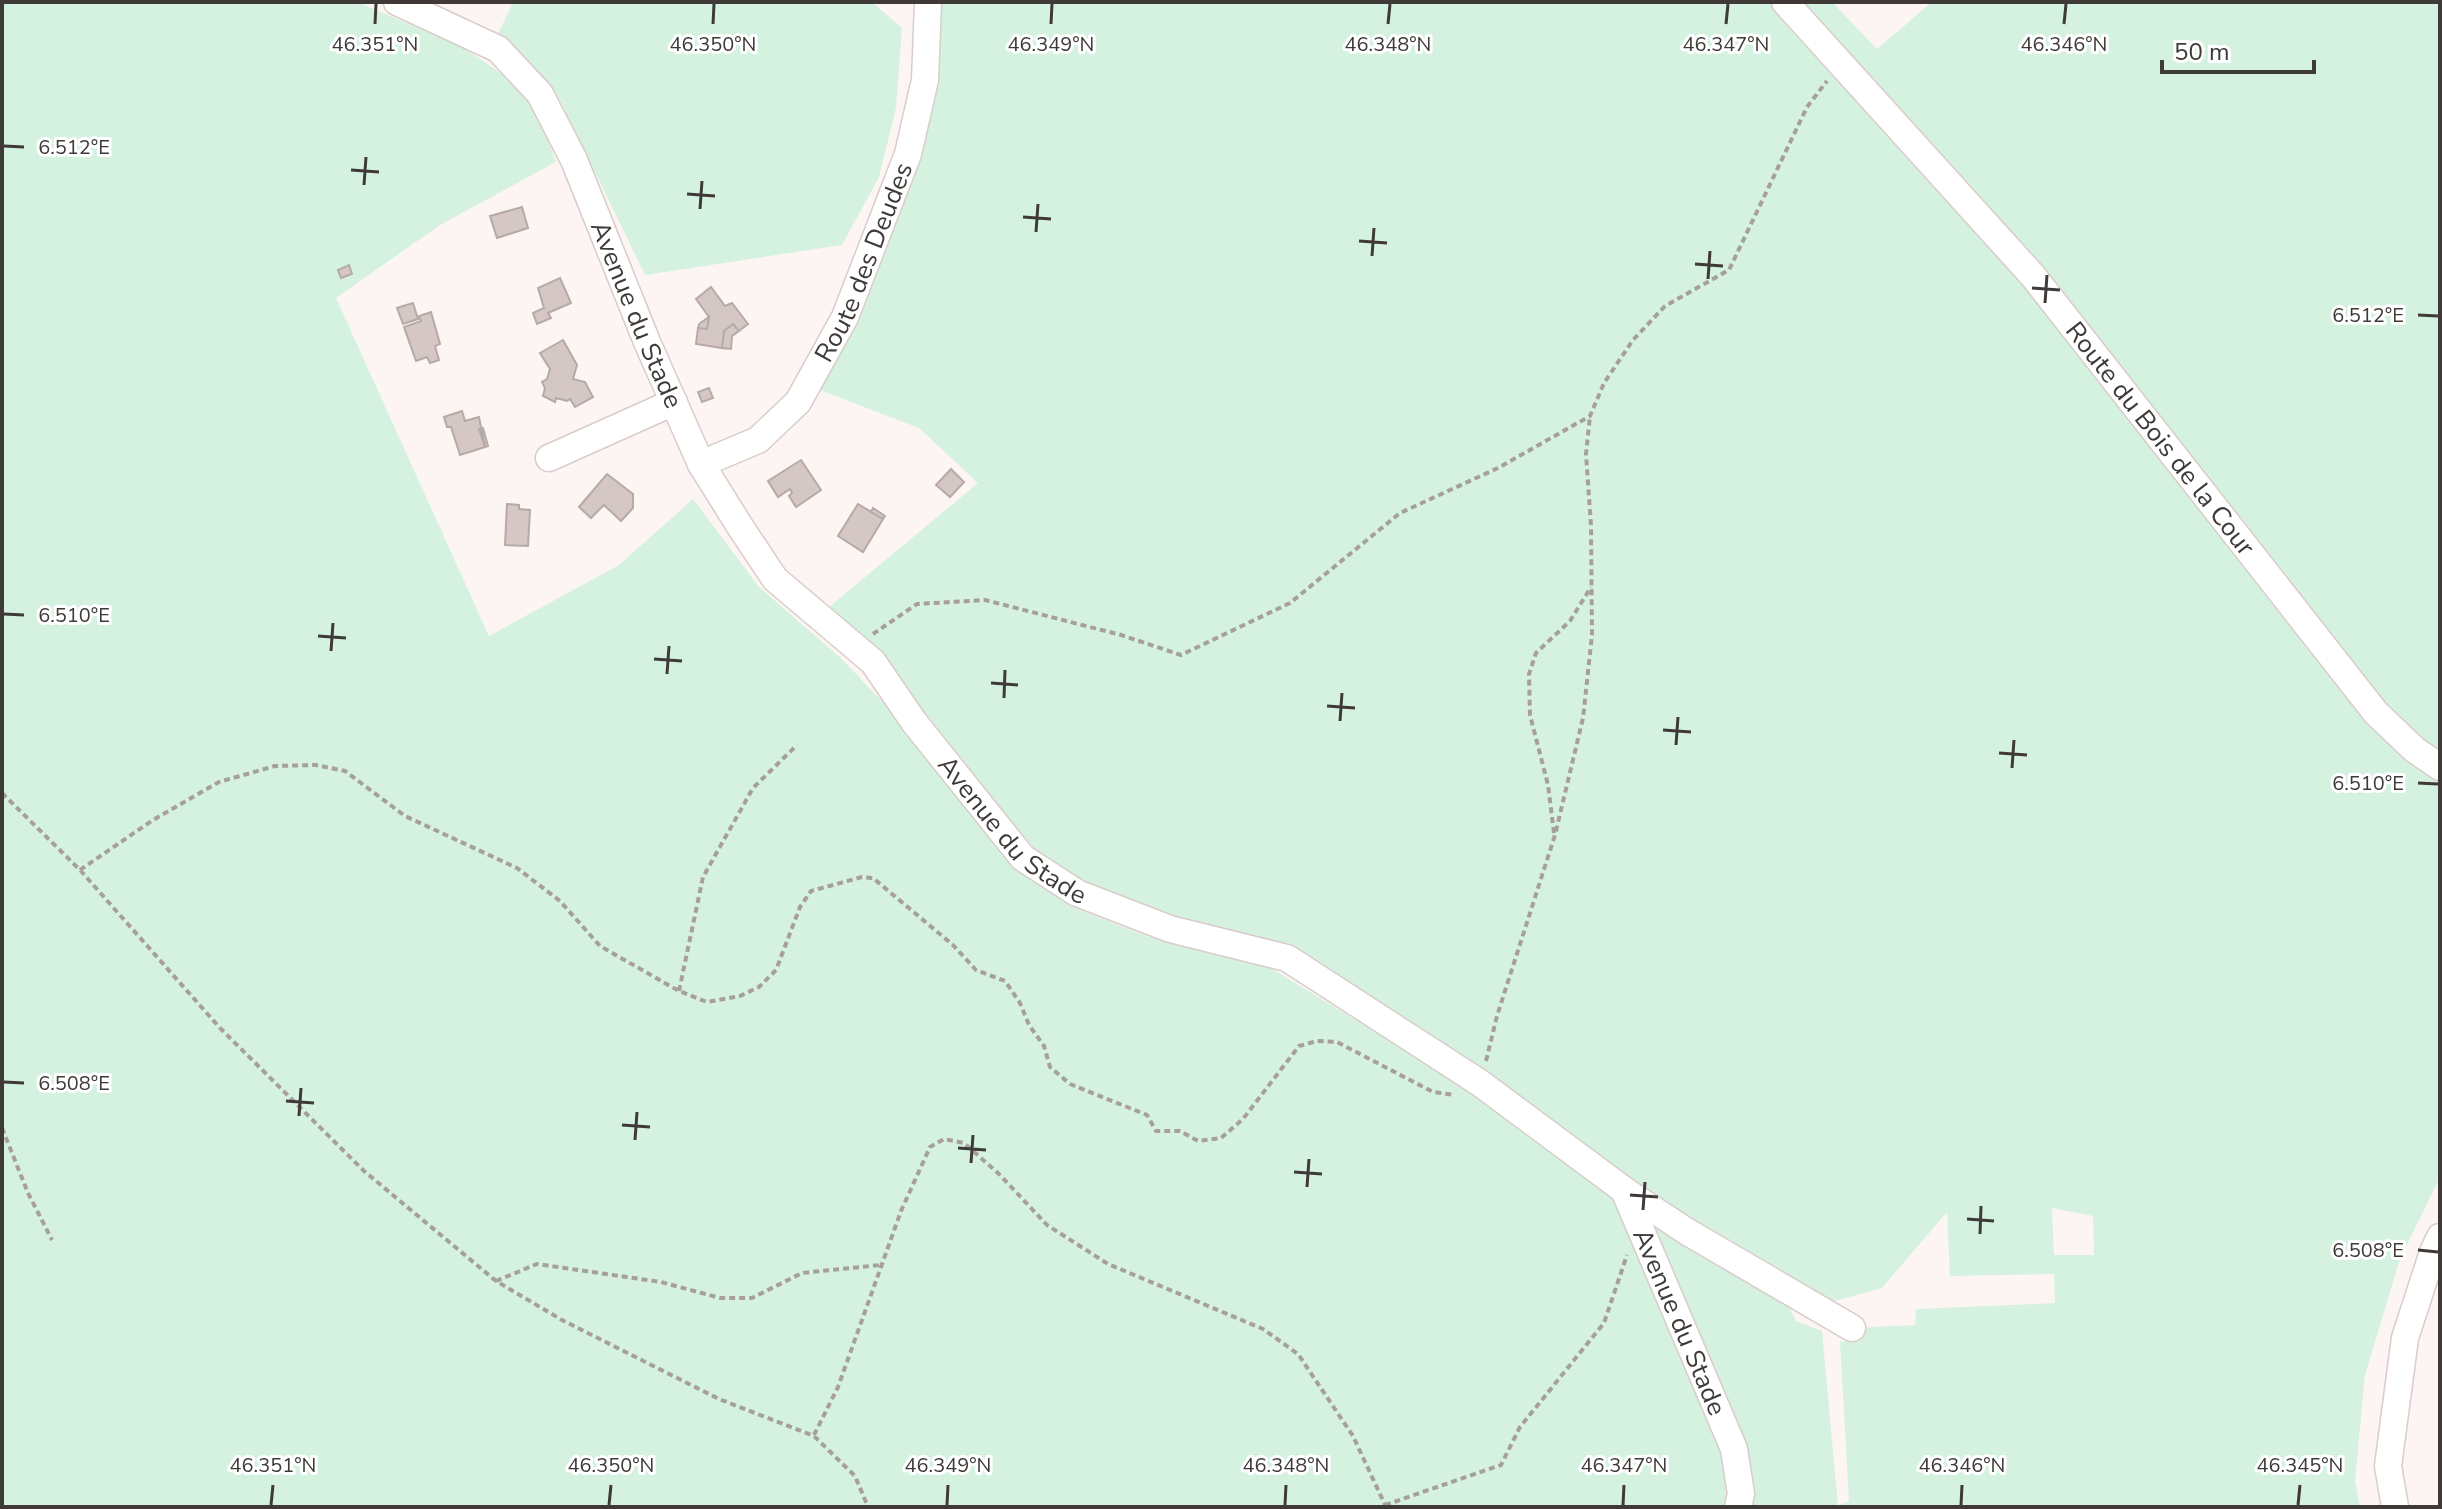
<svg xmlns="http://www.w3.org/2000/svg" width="2442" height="1509" viewBox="0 0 2442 1509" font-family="'Nunito Sans',sans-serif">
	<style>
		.green { fill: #d5f2e1; fill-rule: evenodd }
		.building { fill: #d5c8c4; stroke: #b6aaa6; stroke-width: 2 }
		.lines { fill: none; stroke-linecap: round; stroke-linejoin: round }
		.minor-casing { stroke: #d9ccc9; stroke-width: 29 }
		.path { stroke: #a69f9d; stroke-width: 4; stroke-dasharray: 6 4; stroke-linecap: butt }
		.minor { stroke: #fff; stroke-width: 26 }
		.ticks { fill: none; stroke: #3f3a38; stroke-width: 3 }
		.labels { text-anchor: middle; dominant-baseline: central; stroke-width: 6; stroke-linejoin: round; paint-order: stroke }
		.street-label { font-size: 26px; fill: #3f3a38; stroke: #fff }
		.ticks-label { font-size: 20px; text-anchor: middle; fill: #3f3a38; stroke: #fff; stroke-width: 6; stroke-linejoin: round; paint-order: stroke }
	</style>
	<rect width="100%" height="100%" fill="#fdf5f3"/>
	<path class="green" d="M2,2H358L464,48L512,81L539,117L556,162L440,225L336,298L489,636L619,565L693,499L759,587L842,659L905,726L1019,872L1077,909L1149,937L1267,966L1501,1108L1614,1198L1720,1447L1730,1493L1726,1507H2Z
		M513,2H872L902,28L896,108L879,177L842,245L645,275L558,96L498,34Z
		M940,2H1773L1982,233L2440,780V1177L2400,1259L2365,1375L2355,1481L2360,1507H1751L1755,1489L1746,1442L1639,1208L1788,1305L1796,1321L1822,1331L1838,1506L1849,1501L1840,1342L1852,1340V1328L1915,1325L1916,1309L2055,1303L2054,1274L1950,1276L1947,1212L1882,1288L1831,1302L1631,1185L1520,1096L1372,1002L1081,885L1029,849L878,661L829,607L978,483L919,428L817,389L860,311ZM2052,1208L2093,1216L2094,1255H2054Z
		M1794,2H1832L1877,49L1932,2H2440V758L2369,702Z"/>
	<path class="building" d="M522,207L528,228L497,238L490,216Z
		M349,265L352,274L341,278L338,270Z
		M560,278L571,303L548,313L551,318L537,324L533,313L544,308L538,288Z
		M711,287L725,306L732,303L748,324L739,331L733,324L724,331L722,348L696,344L698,328L707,329L709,317L696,299Z
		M413,303L418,319L403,324L397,308Z
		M431,312L440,344L435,346L439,360L430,363L427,357L416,361L404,327L421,321L419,316Z
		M709,317L707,329L698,328L699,324Z
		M733,324L739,331L732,336L731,349L722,348L724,331Z
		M563,340L577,365L573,379L585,382L593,397L575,407L570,399L567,401L556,398L555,402L543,396L545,388L542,382L547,379L550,369L540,353Z
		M709,388L713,398L702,402L698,392Z
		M462,411L465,421L479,417L485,447L460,455L451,427H447L444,417Z
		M483,428L488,446L485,447L479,429Z
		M801,460L821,490L796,507L789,496L792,493L790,489L778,497L768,481Z
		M951,469L964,482L950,497L936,485Z
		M607,474L633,494V508L621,521L604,505L591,518L579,507Z
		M507,504L519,505V509L530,510L528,546L505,545Z
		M858,504L883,519L863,552L838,536Z
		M873,508L885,516L883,519L871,512Z"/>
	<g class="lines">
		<g class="minor-casing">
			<g id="minor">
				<path id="s1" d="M397,2L498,49L540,94L574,160L647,342L701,464L741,528L775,579L873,662L914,722L1023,858L1077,893L1170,929L1287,958L1480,1083L1624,1190L1734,1449L1741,1494L1738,1507"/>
				<path id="s2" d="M1785,2L2033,276L2376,713L2415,750L2440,767"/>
				<path d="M549,458L674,402"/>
				<path id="s3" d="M701,464L758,440L798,402L845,317L908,154L925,80L928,2"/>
				<path d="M1624,1190L1686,1231L1852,1328"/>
				<path d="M2395,1507L2388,1466L2405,1338L2433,1252L2440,1237"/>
			</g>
		</g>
		<path class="path" d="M873,634L917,604L985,600L1121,635L1181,655L1290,603L1400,513L1498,468L1590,416L1604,383L1633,340L1665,306L1729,270L1807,107L1827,81
			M2,793L80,870L220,1028L364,1171L496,1281L562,1320L719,1399L814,1436L855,1476L868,1507
			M1554,833L1548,785L1530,715L1529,674L1536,653L1570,621L1591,587
			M80,870L153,820L219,782L275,766L316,765L345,771L405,816L517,868L560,901L600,946L679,991L707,1002L740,996L759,987L776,970L800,907L811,891L862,877L873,878L953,945L976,970L1005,981L1020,1003L1029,1025L1044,1046L1050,1067L1070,1084L1147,1115L1156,1131H1180L1198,1141L1221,1138L1243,1119L1299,1046L1317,1041L1337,1042L1433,1092L1455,1095
			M679,991L703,877L753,788L797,745
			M1486,1061L1497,1016L1555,835L1583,718L1592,635L1591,526L1586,454L1590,416
			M2,1128L28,1193L52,1240
			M496,1281L537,1264L661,1282L720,1298H752L802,1273L880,1265
			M814,1435L838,1387L901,1211L930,1147L944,1139L964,1143L999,1174L1047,1225L1108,1264L1263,1329L1298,1354L1353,1436L1386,1507
			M1385,1505L1501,1465L1520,1427L1604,1323L1627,1255"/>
		<use href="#minor" class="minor"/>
	</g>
	<path class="ticks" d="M375,24L376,4M713,24L714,4M1051,24L1052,4M1388,24L1390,4M1726,24L1728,4M2064,24L2066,4M4,146L24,147M351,170L379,172M364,185L366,157M687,194L715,196M700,209L702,181M1023,217L1051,219M1036,232L1038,204M1359,241L1387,243M1372,256L1374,228M1695,264L1723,266M1708,279L1710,251M2032,288L2060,290M2045,303L2047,275M2418,315L2438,316M4,614L24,615M318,636L346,638M331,651L333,623M654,659L682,661M667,674L669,646M991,683L1018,685M1004,698L1005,670M1327,706L1355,708M1340,721L1342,693M1663,730L1691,732M1676,745L1678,717M1999,753L2027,755M2012,768L2014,740M2418,783L2438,784M4,1082L24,1083M286,1101L314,1103M299,1116L301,1088M622,1125L650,1127M635,1140L637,1112M958,1148L986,1150M971,1163L973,1135M1294,1172L1322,1174M1307,1187L1309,1159M1630,1195L1658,1197M1643,1210L1645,1182M1967,1219L1994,1221M1980,1234L1981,1206M2418,1250L2438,1252M271,1505L273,1485M609,1505L611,1485M947,1505L948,1485M1285,1505L1286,1485M1623,1505L1624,1485M1961,1505L1962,1485M2298,1505L2300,1485"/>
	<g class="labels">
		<g class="street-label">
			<text stroke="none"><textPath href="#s3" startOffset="272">Route des Deudes</textPath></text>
			<text stroke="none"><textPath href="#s1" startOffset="414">Avenue du Stade</textPath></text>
			<text stroke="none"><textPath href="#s2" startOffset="576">Route du Bois de la Cour</textPath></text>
			<text stroke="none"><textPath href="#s1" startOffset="1062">Avenue du Stade</textPath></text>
			<text stroke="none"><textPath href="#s1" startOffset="1926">Avenue du Stade</textPath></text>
		</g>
	</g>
	<g class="ticks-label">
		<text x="375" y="51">46.351°N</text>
		<text x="713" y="51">46.350°N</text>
		<text x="1051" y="51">46.349°N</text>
		<text x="1388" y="51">46.348°N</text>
		<text x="1726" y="51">46.347°N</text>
		<text x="2064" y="51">46.346°N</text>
		<text x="74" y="154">6.512°E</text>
		<text x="2368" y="322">6.512°E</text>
		<text x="74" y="622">6.510°E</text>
		<text x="2368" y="790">6.510°E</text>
		<text x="74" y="1090">6.508°E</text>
		<text x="2368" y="1257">6.508°E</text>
		<text x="273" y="1472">46.351°N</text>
		<text x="611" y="1472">46.350°N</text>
		<text x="948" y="1472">46.349°N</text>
		<text x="1286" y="1472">46.348°N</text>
		<text x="1624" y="1472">46.347°N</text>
		<text x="1962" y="1472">46.346°N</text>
		<text x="2300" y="1472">46.345°N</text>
	</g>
	<rect width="2442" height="1509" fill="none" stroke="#3f3a38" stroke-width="8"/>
	<path d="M2162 60v12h152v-12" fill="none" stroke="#3f3a38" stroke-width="4"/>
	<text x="2174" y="60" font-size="24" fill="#3f3a38" stroke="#ffffff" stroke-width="6" paint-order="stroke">50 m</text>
</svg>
